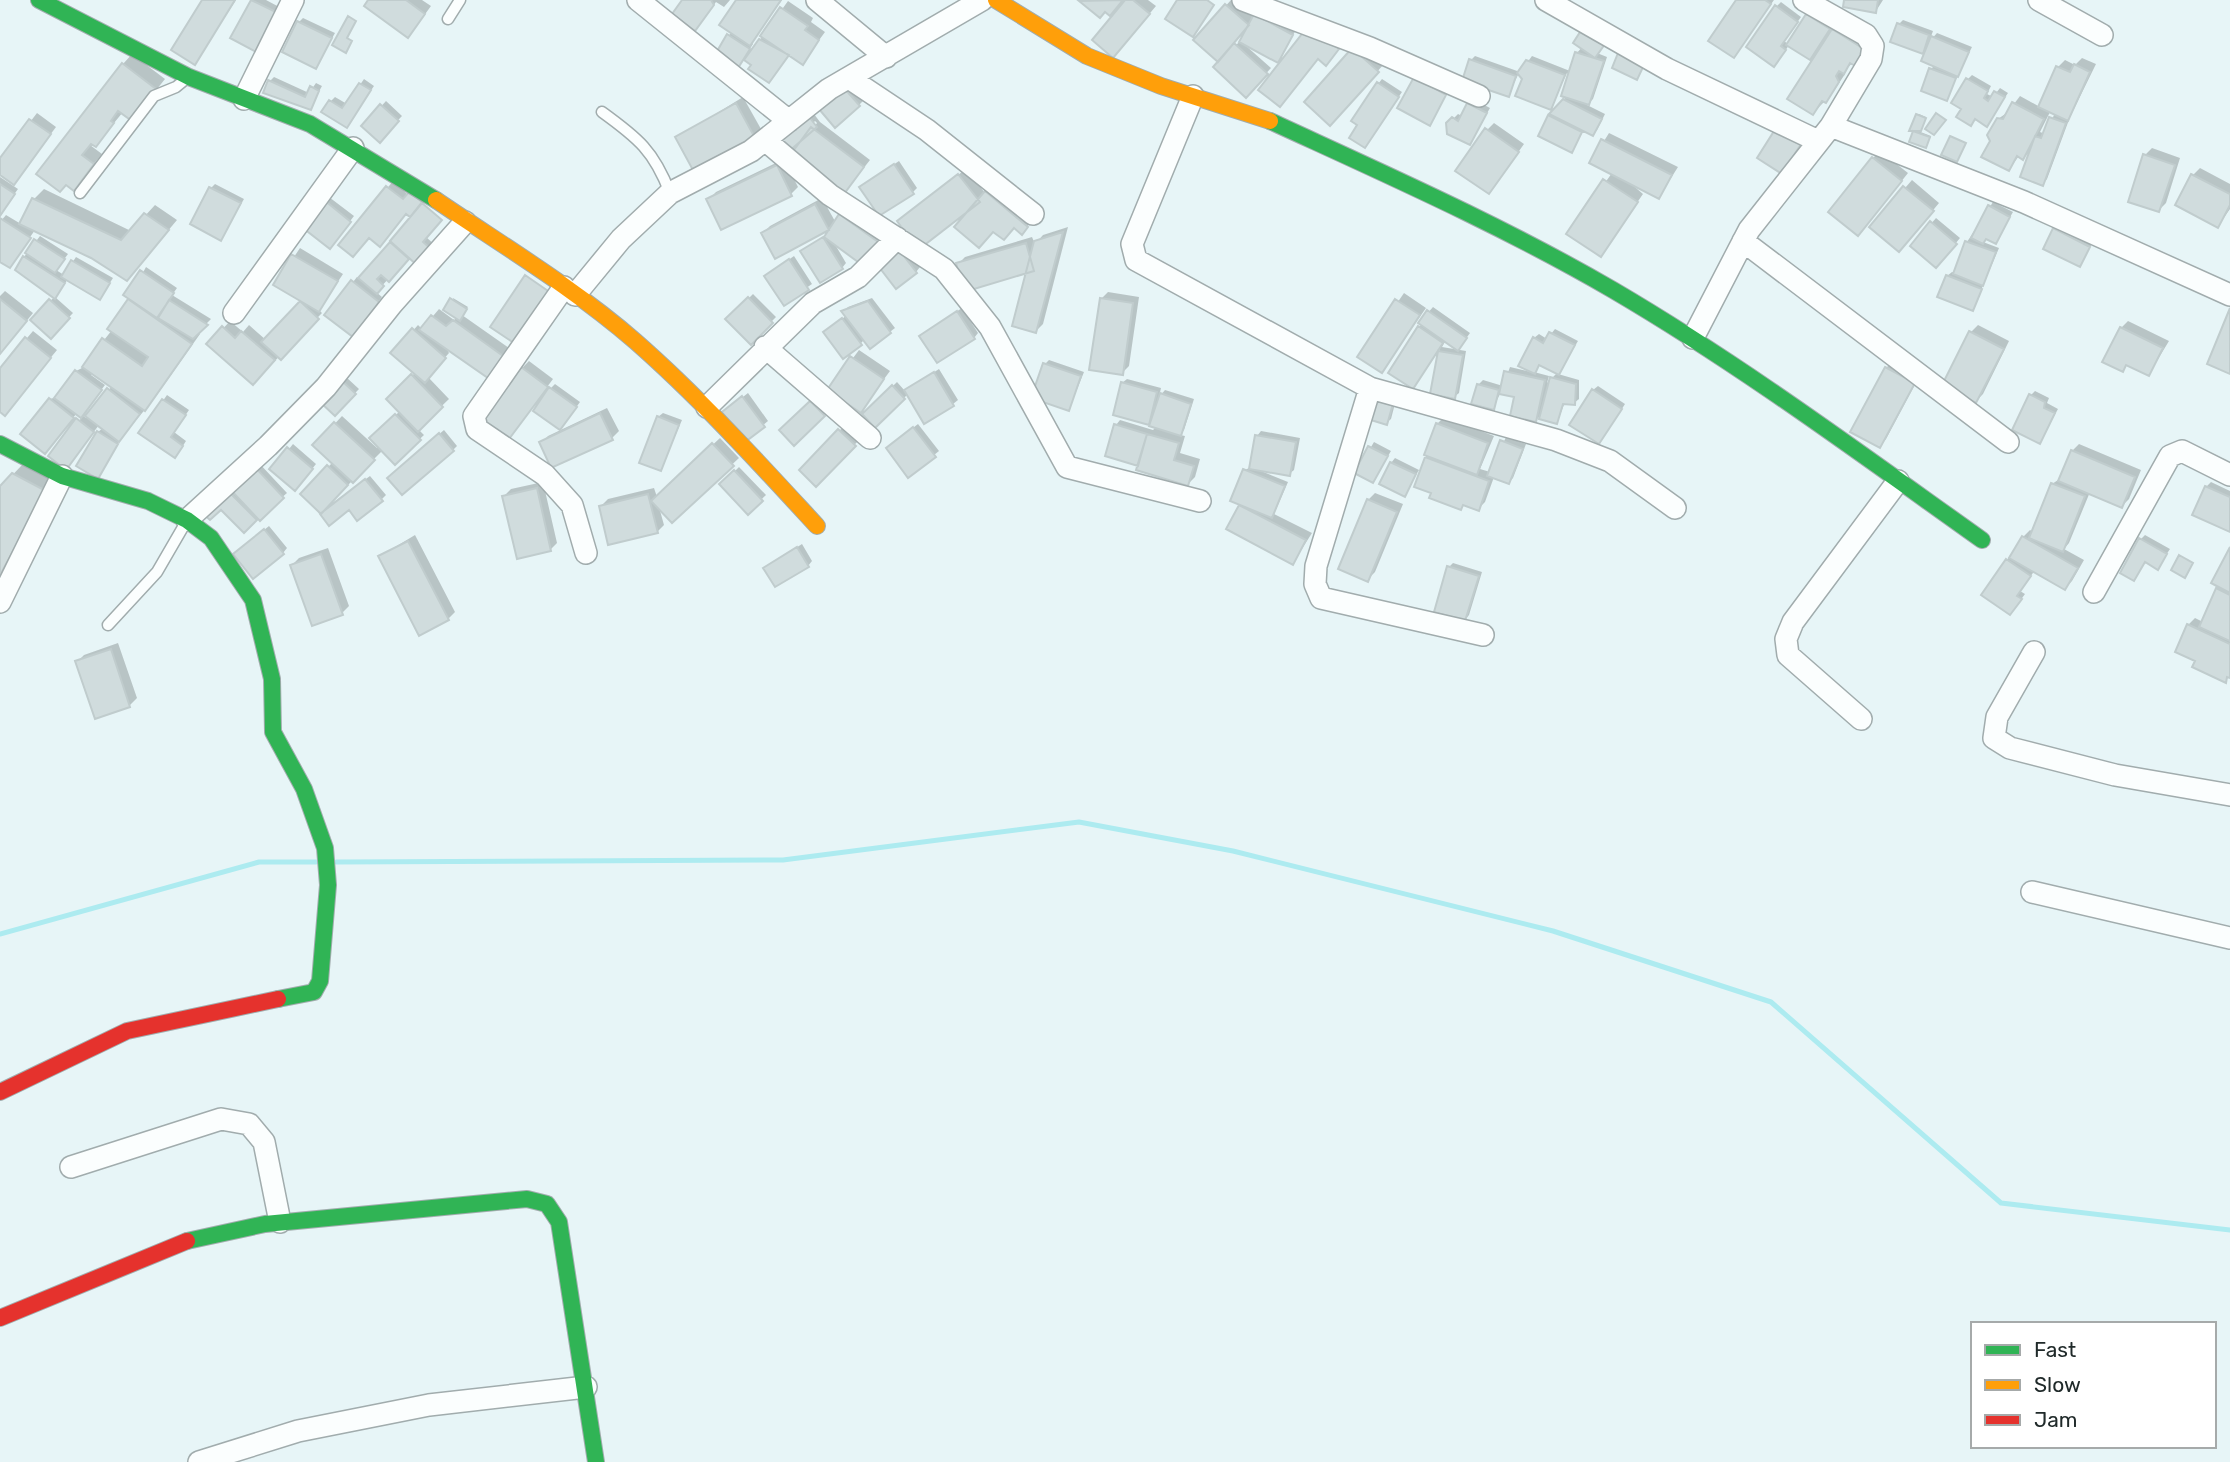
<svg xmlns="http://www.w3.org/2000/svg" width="2230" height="1462" viewBox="0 0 2230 1462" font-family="Rubik,sans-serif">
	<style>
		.shadow { fill: #0003; fill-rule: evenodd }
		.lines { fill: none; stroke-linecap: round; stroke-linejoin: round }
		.stream { stroke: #adebf0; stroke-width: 5 }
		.building { fill: #d0dcdd; stroke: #c0cccd; stroke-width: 2 }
		.lane-casing { stroke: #a1acad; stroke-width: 13 }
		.street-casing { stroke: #a1acad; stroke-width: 24 }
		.fast-casing { stroke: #a1acad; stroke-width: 18 }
		.slow-casing { stroke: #a1acad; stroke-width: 18 }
		.jam-casing { stroke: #a1acad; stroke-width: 18 }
		.lane { stroke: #fbfefe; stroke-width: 10 }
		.street { stroke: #fbfefe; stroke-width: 21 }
		.fast { stroke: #30b455; stroke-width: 16 }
		.slow { stroke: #ff9f0a; stroke-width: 16 }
		.jam { stroke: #e5322d; stroke-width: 16 }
	</style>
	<rect width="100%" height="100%" fill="#e7f5f7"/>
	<path class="shadow" d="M204,0H236L195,63Z
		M253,0H266L283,9L232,37Z
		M371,0H422L431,6L415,28Z
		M684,0H730L724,7L716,2L699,25Z
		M738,0H782L751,42L753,44L742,61L729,35L733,32Z
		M1128,0H1148L1156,6L1120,49Z
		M1231,0H1235L1254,17L1260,11L1296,30L1277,61L1245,45L1271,68L1246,95L1226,55L1195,40ZM1248,25L1241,41L1233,47L1231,45Z
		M1738,0H1774L1734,56Z
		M1846,0H1883L1876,11Z
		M788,1L813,18L811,22L825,32L803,62L789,53L773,77L760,40Z
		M1781,2L1801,17L1784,41L1788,44L1812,11L1833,24L1828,35L1840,23L1873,44L1844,71L1845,74L1832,94L1813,113L1825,43L1789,45L1779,60L1776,7Z
		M303,18L335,33L316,67L299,22Z
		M1903,20L1933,31L1929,42L1937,33L1972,47L1946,99L1931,69L1935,65L1930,44L1922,52L1899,24Z
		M1582,47L1607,57L1593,99L1587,105L1605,114L1597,130L1593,134L1584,130L1571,151L1550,116L1567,96L1570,74L1567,73L1550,108L1519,73L1508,95L1471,60L1475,56L1520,72L1532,56L1570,71L1577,53Z
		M1354,49L1384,64L1337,116Z
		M132,54L165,79L141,109L123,112L96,145L93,142L90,145L102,154L73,189L66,183L123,64Z
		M2082,58L2096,64L2070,117L2047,179L2043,184L2033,148L2023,158L2019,156L2009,169L1992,141L1998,119L2008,112L2020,96L2040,107L2058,67L2065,60L2075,65ZM2051,110L2055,113L2045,134L2040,132Z
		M1972,75L1991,86L1987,94L1993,97L2000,88L2008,93L1987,124L1963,109L1968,79Z
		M274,77L309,93L316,83L322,86L310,108L270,81Z
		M1415,78L1449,90L1429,124Z
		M364,79L374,86L347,126L331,101L335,97L347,104Z
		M1382,79L1402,92L1369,141L1378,84Z
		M849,85L863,101L859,105L822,109Z
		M743,97L761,129L754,136L677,138Z
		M1473,99L1490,108L1470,143L1448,124L1458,114L1462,116Z
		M386,101L402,116L379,140L363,126Z
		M811,110L820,122L870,160L851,184L794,153L817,123L815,121L787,150Z
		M37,113L56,127L14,183L0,173V161Z
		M1919,114L1926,117L1918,131L1931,136L1926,146L1915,132Z
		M1494,123L1524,144L1495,185L1487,130Z
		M1609,133L1678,167L1659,197L1629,182L1643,194L1601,255L1569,233L1612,173L1591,162Z
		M2152,148L2180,158L2166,203L2159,210L2145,155Z
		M1880,151L1908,173L1865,227L1873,158Z
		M784,159L798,187L791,194L709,199L716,192Z
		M899,161L917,188L913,192L866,183Z
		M2200,168L2230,184V209L2218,226L2193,175Z
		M966,169L985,193L993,185L1034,219L1022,232L970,209L906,214Z
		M0,177L18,189L0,214Z
		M394,180L420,208L426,237L435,245L410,256L376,292L382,297L357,330L353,282L357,277L360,279L419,210L407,212L369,236L340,245Z
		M1912,180L1939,203L1906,243L1871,227Z
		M215,184L244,199L221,239L211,188Z
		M44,189L131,231L155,205L177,220L136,269L91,256L35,230L10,266L0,260V222L6,215L21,224L34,199Z
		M329,197L354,216L334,242L305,228Z
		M822,198L836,223L845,211L883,239L879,242L833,241L846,263L842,268L807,247L828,234L834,225L776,256L763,233L770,226Z
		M1993,202L2013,212L1996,242L1988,237L1983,242L1999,248L1973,309L1947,276L1952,272L1956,273L1967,242Z
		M1936,218L1960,238L1940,262L1912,246Z
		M2058,225L2093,242L2080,265L2054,229Z
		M1068,227L1043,324L1036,331L1028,271L958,264L965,257L1032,237L1035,244L1043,235Z
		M40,236L68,254L56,270L64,275L76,257L113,278L100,298L68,279L55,297L73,313L51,336L33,320L55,296L24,257Z
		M300,248L343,274L319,310L322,313L260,376L209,344L230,321L243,332L249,325L266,340L303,300L276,284Z
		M905,248L920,267L916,272L882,267Z
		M794,256L812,284L784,303L771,272Z
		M146,267L177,288L172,295L211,319L198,332L200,334L154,399L120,439L102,472L98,432L103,428L99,425L70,463L81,416L77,413L49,447L50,399L57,397L76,371L82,368L112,330ZM93,372L112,386L86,418L82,415L105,385L91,375Z
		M5,291L33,313L0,354V296Z
		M1108,292L1139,297L1129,366L1122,373L1101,299Z
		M1404,293L1426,308L1382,371L1360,357Z
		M753,294L776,317L751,342L728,319Z
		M453,298L468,307L462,315L509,348L494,369L445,346L449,353L428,377L449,399L418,429L424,435L395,462L383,450L324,509L370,476L386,495L382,499L349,508L329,524L302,494L333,462L315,445L342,416L377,448L379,446L372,438L400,411L388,399L415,373L393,353L418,325L422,329L439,309L454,320L457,317Z
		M872,298L895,328L870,347L865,339L861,343L830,328L847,315L844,311L848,307Z
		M1433,307L1470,333L1462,344L1446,340L1442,347L1466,351L1459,393L1454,397L1433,393L1440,349L1413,387L1419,327L1423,324L1420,322Z
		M962,308L978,333L974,338L926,332Z
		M2128,321L2169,341L2149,374L2128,364L2122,370L2121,328Z
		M1978,325L2009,341L1983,394L1976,401L1971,332Z
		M1555,329L1578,341L1558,374L1579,380V399L1574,403L1565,402L1557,423L1543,413L1536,420L1516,396L1501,392L1493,408L1478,385L1483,380L1503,386L1510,367L1531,372L1534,338L1539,334L1547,339ZM1540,364L1557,373L1547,383L1549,376L1534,372Z
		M33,331L57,350L11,406L0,410V370Z
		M859,350L890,371L861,410L830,389Z
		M1049,360L1084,372L1069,409L1045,364Z
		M529,361L553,379L512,434L522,368Z
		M1893,361L1920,375L1886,439L1880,446L1886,368Z
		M939,369L958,400L953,404L924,421L908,394L875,426L864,414L897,382L905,391Z
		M346,377L359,389L335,414L323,402Z
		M1127,379L1161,388L1159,397L1165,390L1194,399L1184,430L1180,435L1185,436L1180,453L1200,459L1195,477L1188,484L1107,455L1116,425L1120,420L1153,430L1156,427L1115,414L1122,383Z
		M555,384L580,402L564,424L551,388Z
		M1598,386L1625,404L1603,438L1593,390Z
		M2035,391L2049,398L2047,403L2058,409L2040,442L2031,395Z
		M748,393L768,421L745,440L729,408Z
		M167,395L189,410L174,432L186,441L179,452L141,432Z
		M1397,396L1391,419L1386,423L1373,419Z
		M815,398L828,410L794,443L782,430Z
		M607,408L619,431L612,438L541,443L548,436Z
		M663,413L682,420L661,469L658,417Z
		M1444,417L1494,436L1480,469L1490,472L1506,437L1526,444L1513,478L1509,482L1494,477L1485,502L1478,509L1465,504L1461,508L1433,492L1419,470L1404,495L1391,463L1395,458L1421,471L1437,424Z
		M918,424L939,451L909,475L892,444Z
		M844,426L859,440L816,485L801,470Z
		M444,430L457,446L453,450L394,473Z
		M1261,431L1300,438L1294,470L1289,474L1261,471L1288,482L1274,514L1312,533L1293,563L1240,506L1245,470L1251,467L1257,436Z
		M720,438L739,458L672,521L659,507L664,525L657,532L601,506L608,499L654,488L657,497Z
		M1374,442L1391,451L1373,481L1356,472Z
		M293,444L316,464L300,484L289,449Z
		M2079,444L2141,470L2129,499L2122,506L2090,492L2069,543L2064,549L2084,560L2072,581L2065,588L2035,570L2020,591L2025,594L2014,609L2007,560L2023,537L2030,530L2033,532L2052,484L2061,478L2072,451Z
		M258,462L287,493L244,530L221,507L210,518Z
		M23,464L54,481L0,580V488Z
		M739,467L766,495L748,512L722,484Z
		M543,482L557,543L550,550L504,496L511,489Z
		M2211,482L2230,491V530L2206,487Z
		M1375,493L1403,504L1375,572L1368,579V500Z
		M269,526L287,548L283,553L239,550Z
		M415,535L455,612L448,619L380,556Z
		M2145,535L2170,549L2158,567L2146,561L2134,579L2141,539Z
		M802,544L812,561L808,566L765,568Z
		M328,548L349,606L342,613L292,565L299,558Z
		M2230,551V676L2225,680L2198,660L2188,625L2195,618L2203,622L2221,586Z
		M1453,563L1482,572L1469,615L1465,620L1449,567Z
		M118,643L137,698L130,705L96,716L77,662L84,655Z"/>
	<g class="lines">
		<path class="stream" d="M336,862L783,860L1079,822L1233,851L1553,931L1771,1002L2001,1203L2230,1230
			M0,934L259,862H316"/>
	</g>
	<path class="building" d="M202,0H235L195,65L171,50Z
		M251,0L280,14L258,53L230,38Z
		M368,0H406L425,14L408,38L364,6Z
		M682,0H711L714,5L695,31L672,14Z
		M736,0H781L750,46L719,25Z
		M1123,0L1110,16L1105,12L1100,18L1079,1Z
		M1125,0H1133L1150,14L1113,58L1092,40Z
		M1177,0H1207L1214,5L1193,37L1165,19Z
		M1736,0H1765L1771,4L1734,58L1708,41Z
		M1844,0H1878L1876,13L1843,7Z
		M1225,4L1249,25L1218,62L1193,40Z
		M1775,5L1798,22L1781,46L1786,50L1774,67L1746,47Z
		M780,7L808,26L805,30L819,40L803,65L760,36Z
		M1254,14L1293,35L1278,63L1239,42Z
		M1806,14L1830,29L1810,60L1786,45Z
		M348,16L356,21L347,38L352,41L346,53L332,45Z
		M297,21L332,38L316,69L282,52Z
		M1897,23L1929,35L1923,54L1890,42Z
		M1309,25L1339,49L1326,66L1318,59L1280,107L1258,90Z
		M1582,29L1605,44L1595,58L1573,43Z
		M1832,29L1867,51L1857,67L1850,63L1844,74L1839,71L1836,76L1839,82L1826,103L1822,101L1813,115L1787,99Z
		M727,34L750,49L738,68L716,53Z
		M1931,36L1969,52L1958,77L1921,61Z
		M759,39L789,55L769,83L748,69L751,65L744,60Z
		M1234,43L1268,74L1246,98L1213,67Z
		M1352,48L1379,72L1330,126L1304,102Z
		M1575,52L1604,61L1589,105L1561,96Z
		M1618,53L1644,65L1637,80L1612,68Z
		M1469,59L1516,76L1509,97L1462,81Z
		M1526,60L1565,75L1551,110L1515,96L1522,79L1517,73Z
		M122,63L156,89L132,121L118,111L111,121L114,123L96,147L91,144L82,155L94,164L74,191L66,185L60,192L36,174Z
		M2074,64L2090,72L2068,121L2038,107L2056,66L2070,72Z
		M1929,68L1956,78L1947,101L1921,91Z
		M1414,77L1446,95L1430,126L1397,108Z
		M1966,78L1988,91L1984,98L1988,101L1994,91L2005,97L1987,127L1975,119L1971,126L1956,117L1961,109L1951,103Z
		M268,80L305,97L310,86L319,91L311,110L263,93Z
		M1377,82L1399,97L1365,148L1349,138L1357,125L1351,121Z
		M359,83L371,90L347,128L321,112L329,100L342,108Z
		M844,88L860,106L835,128L819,109Z
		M1563,99L1602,119L1593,136L1549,114Z
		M2012,102L2044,119L2023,160L2017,156L2009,171L1981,157L1990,141L1987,135L1997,118L2003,119Z
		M736,103L755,138L694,172L675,137Z
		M1467,103L1487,113L1470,145L1447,134L1446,123L1452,117L1458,121Z
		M380,104L399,121L380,143L361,126Z
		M806,113L817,127L787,153L775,139Z
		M1936,113L1946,120L1934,135L1925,129Z
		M1916,114L1926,118L1921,131H1909Z
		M1548,115L1582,132L1572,153L1538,136Z
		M2049,117L2066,123L2043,186L2020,177L2035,136L2041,138Z
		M29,119L51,134L14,185L0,175V158Z
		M811,127L864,167L844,194L791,154Z
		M1485,128L1519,152L1489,194L1455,171Z
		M1776,128L1801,144L1782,174L1757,158Z
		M1913,131L1930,137L1926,148L1909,142Z
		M1950,136L1966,143L1957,162L1941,155Z
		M1601,139L1672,175L1659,199L1589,163Z
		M2143,154L2175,165L2159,212L2128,202Z
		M1872,157L1902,181L1858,236L1828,212Z
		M894,164L914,194L879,216L859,187Z
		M777,165L792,196L721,230L706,199Z
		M958,174L980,202L918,250L897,221Z
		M2191,174L2230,194V205L2218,228L2175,205Z
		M1603,179L1638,202L1601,257L1566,234Z
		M0,184L15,194L0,216Z
		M386,186L403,199L409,192L422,202L410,217L406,214L380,247L369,238L353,257L338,245Z
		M1903,186L1934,211L1899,252L1869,227Z
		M209,187L241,203L221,241L190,224Z
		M985,191L1028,227L1022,235L1014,228L1004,240L993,232L979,248L954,227Z
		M32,198L121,240L144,213L169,230L127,281L91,258L19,224Z
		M324,200L351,222L330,249L303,228Z
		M422,203L442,220L423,242L432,250L418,266L390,241Z
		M815,204L829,230L775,259L761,233Z
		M1988,205L2010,217L1996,244L1986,239L1983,244L1971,238Z
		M839,214L881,244L858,262L824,237Z
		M0,218L31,238L10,268L0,262Z
		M1930,221L1957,244L1936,268L1910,246Z
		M2053,228L2090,247L2080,267L2043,249Z
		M1063,232L1036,333L1012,326L1034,241Z
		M823,237L843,269L820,283L800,251Z
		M34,239L65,259L55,273L25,253Z
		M1965,241L1996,252L1983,286L1953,274Z
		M390,242L409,259L389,282L381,275L377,279L384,286L377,294L358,278Z
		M1026,243L1034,271L964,292L956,263Z
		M900,251L917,273L896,289L879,267Z
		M291,254L338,281L319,312L273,285Z
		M23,256L65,283L55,299L15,270Z
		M789,259L809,290L784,306L764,276Z
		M71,260L110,283L100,300L61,277Z
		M140,270L174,293L157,318L123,295Z
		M525,275L551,293L517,345L490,327Z
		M1946,275L1982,289L1973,311L1937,297Z
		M351,280L379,302L353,337L324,315Z
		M748,297L773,323L751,345L725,319Z
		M450,298L467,309L460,321L443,310Z
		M1100,298L1133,303L1123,375L1089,370Z
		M0,299L27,321L0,354Z
		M49,299L70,318L51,339L30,320Z
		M128,299L192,344L145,411L82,367L102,338L142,366L148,357L107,329Z
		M1395,299L1420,315L1382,373L1357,357Z
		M169,300L208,325L193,339L158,318Z
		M300,301L319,319L281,360L261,342Z
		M868,301L891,333L870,349L841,311Z
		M2230,308V374L2207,364Z
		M1427,310L1467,338L1458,351L1418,323Z
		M957,311L975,339L937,363L919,336Z
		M431,315L446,326L453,320L503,356L488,378L419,330Z
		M842,318L862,345L843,359L823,332Z
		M222,326L235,338L241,331L275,360L253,385L206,344Z
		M1418,326L1443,343L1413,389L1388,373Z
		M2120,327L2163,348L2149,376L2126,365L2123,372L2102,362Z
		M412,328L446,358L425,383L390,353Z
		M1969,331L2004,349L1976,403L1942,385Z
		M1549,332L1575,345L1559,375L1539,365L1535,374L1518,366L1533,337L1543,343Z
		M25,337L51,358L5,416L0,412V368Z
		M1438,351L1463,355L1455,399L1430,394Z
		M850,356L884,379L861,413L827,390Z
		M1043,363L1081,376L1069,411L1031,398Z
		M521,367L548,387L506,443L479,423Z
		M1885,367L1915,383L1880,448L1850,432Z
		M75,370L102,390L81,418L54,398Z
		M1504,371L1545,380L1536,422L1510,416L1514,397L1499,394Z
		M934,372L954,406L924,424L904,390Z
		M411,374L443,407L418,432L386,399Z
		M1550,377L1576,384L1575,405L1563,404L1557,424L1539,419Z
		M341,380L356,394L335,416L320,402Z
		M1121,382L1157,392L1149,425L1113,415Z
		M1477,384L1499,390L1494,410L1471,404Z
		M892,385L905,399L875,428L862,414Z
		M549,387L577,407L560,430L533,411Z
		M107,388L140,414L119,442L85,416Z
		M1592,389L1622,409L1599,444L1569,425Z
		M1160,393L1191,404L1181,436L1149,426Z
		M2029,394L2045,402L2044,408L2055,413L2040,444L2012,430Z
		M1378,395L1394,400L1387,425L1371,420Z
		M742,396L765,427L745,442L722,412Z
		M49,398L74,418L45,454L20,434Z
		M162,399L186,415L171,437L183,446L175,458L138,433Z
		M810,401L825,416L794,446L779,430Z
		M600,413L613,440L551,468L539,442Z
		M395,414L421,440L395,465L369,438Z
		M657,416L679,425L661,471L639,463Z
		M76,418L94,432L66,470L48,456Z
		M334,422L375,460L353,483L312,445Z
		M1436,423L1488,443L1477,475L1424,455Z
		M1114,424L1147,434L1138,466L1105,456Z
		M913,427L936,457L908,478L886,448Z
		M838,429L856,446L816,487L799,470Z
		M97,431L118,444L98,479L76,466Z
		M439,433L454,451L402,495L387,478Z
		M1147,434L1179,443L1174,460L1194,466L1188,486L1136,470Z
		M1255,435L1296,442L1290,476L1249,469Z
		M1500,440L1523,449L1509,484L1487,476Z
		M712,443L734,466L672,523L651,501Z
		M1368,446L1388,456L1373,483L1354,473Z
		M287,447L313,469L295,491L269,469Z
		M2071,450L2135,477L2122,508L2058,481Z
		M1425,457L1489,481L1479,511L1463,505L1461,510L1429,498L1431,493L1414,487Z
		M1390,462L1416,474L1405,497L1379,484Z
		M252,464L284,498L260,521L228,487Z
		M327,465L348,485L321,514L300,494Z
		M1243,469L1285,486L1272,518L1230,501Z
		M734,470L763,501L748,515L719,484Z
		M12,473L46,491L0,575V486Z
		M365,479L383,501L357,521L349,510L329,526L320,514Z
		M2051,483L2085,496L2063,552L2029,538Z
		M2205,486L2230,497V532L2192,515Z
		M224,487L257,520L244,533L221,510L210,520L200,511Z
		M537,488L551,551L517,559L502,496Z
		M648,494L658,533L608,545L599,506Z
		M1367,499L1397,512L1368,582L1338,569Z
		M1239,505L1306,540L1293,565L1226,529Z
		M264,529L284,554L253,579L233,554Z
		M2022,536L2078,568L2065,590L2009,558Z
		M2139,538L2167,554L2158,570L2145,562L2134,581L2120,573Z
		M408,541L449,620L419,636L378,556Z
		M797,547L809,567L775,587L763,568Z
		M2230,547V593L2211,583Z
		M321,554L343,615L312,626L290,565Z
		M2179,555L2193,563L2185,578L2171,570Z
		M2006,559L2031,576L2017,596L2022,599L2010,615L1981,595Z
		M1447,566L1479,576L1465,621L1434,612Z
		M2216,588L2230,595V641L2199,627Z
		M2187,624L2230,644V678L2227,677L2226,683L2192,667L2195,661L2175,652Z
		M111,649L130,707L95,719L75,661Z"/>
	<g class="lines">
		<g class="lane-casing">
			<path id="lane" d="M448,19L460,0
				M602,112C638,138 654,151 670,193
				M80,193L154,96L176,87L187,78
				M108,625L157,572L186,522"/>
		</g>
		<g class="street-casing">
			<path id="street" d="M638,0L789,121
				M817,0L886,57
				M1243,0L1370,48L1479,96
				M1546,0L1667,69L1818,141
				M2039,0L2102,35
				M849,78L927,130L1033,214
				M1193,96L1132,244L1136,260L1370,388L1556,440L1610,461L1675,508
				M244,99L293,0
				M1831,126L2024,202L2230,295
				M765,140L830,195L944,269L990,327L1067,467L1200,501
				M1743,241L2008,442
				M564,287L474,416L477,429L545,475L572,505L586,553
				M575,295L621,239L670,193L751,151L829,89L982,0
				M234,313L353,148
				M1693,338L1749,230L1831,126L1871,59L1873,46L1866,35L1804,0
				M765,347L870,438
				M1370,388L1316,566L1315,584L1321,598L1483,635
				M707,407L813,303L858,277L897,238
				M187,520L268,446L326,387L392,304L465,222
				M2094,592L2170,456L2182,451L2230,475
				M0,602L62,476
				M2034,652L1997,717L1994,738L2010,748L2115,775L2230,795
				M1861,719L1788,655L1786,639L1793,622L1898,481
				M2032,892L2230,938
				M71,1167L221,1119L249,1124L264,1142L280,1222
				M199,1462L298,1431L429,1405L586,1387"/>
		</g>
		<g class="fast-casing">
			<path id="fast" d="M39,0L189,77L310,124L436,200
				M1270,121C1385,174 1503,226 1613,290C1741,365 1861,454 1982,540
				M0,444L62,476L148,501L187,520L211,538L253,600L272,679L273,732L304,789L325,848L328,885L320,981L314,992L278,999
				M187,1241L265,1224L527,1199L547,1204L559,1222L596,1462"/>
		</g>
		<g class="slow-casing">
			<path id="slow" d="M996,0L1087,56L1161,86L1270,121
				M436,200C502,245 574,288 635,341C700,398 758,462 817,526"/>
		</g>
		<g class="jam-casing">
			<path id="jam" d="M0,1092L127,1031L278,999
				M0,1318L187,1241"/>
		</g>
		<use href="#lane" class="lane"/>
		<use href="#street" class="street"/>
		<use href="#fast" class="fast"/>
		<use href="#slow" class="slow"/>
		<use href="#jam" class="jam"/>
	</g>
	<rect x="1971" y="1322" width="245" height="126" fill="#ffffff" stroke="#a6aaaa" stroke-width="2"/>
	<rect x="1985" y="1345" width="35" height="10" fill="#30b455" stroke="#a6aaaa" stroke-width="2"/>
	<text x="2034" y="1357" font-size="21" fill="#202a2a">Fast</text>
	<rect x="1985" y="1380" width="35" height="10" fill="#ff9f0a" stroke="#a6aaaa" stroke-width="2"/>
	<text x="2034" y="1392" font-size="21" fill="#202a2a">Slow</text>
	<rect x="1985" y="1415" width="35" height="10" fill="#e5322d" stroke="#a6aaaa" stroke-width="2"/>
	<text x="2034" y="1427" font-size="21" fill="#202a2a">Jam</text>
</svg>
